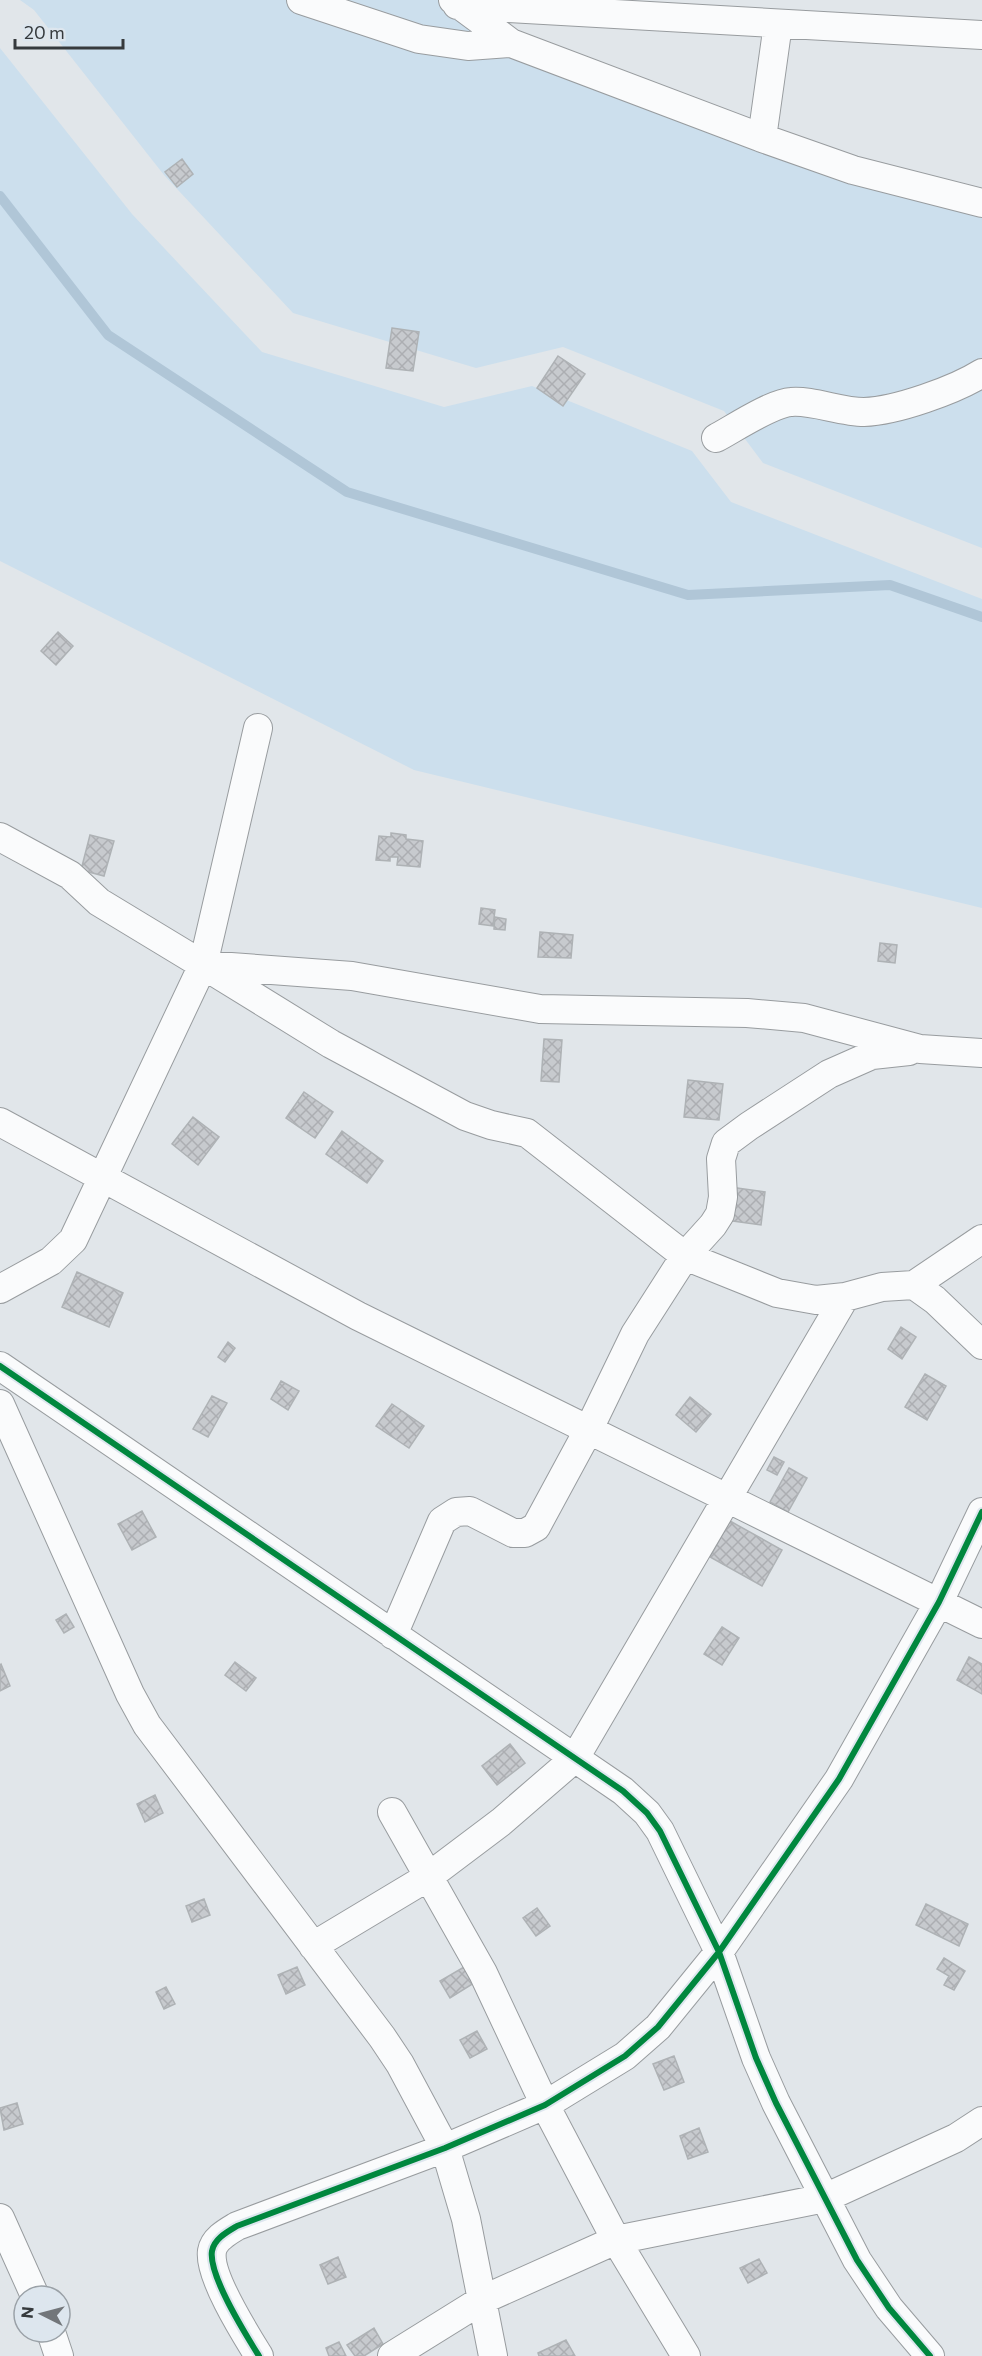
<svg xmlns="http://www.w3.org/2000/svg" width="982" height="2356" viewBox="0 0 982 2356" font-family="Commissioner,sans-serif">
	<style>
		.green { fill: #ccdfed }
		.lines { fill: none; stroke-linecap: round; stroke-linejoin: round }
		.stream { stroke: #b0c6d7; stroke-width: 10 }
		.building { fill: url(#building-cross-hatch); stroke: #aeb2b5; stroke-width: 1.5 }
		.minor-casing { stroke: #989c9f; stroke-width: 30 }
		.minor { stroke: #fafbfc; stroke-width: 28 }
		.cycleway-casing { stroke: #dde6ee; stroke-width: 10 }
		.cycleway { stroke: #00873e; stroke-width: 6 }
	</style>
	<defs>
		<pattern id="building-cross-hatch" width="8" height="8" patternUnits="userSpaceOnUse" patternTransform="scale(1.5)"><rect width="8" height="8" fill="#c7cace"/><path d="M0 0l8 8M0 8l8-8" fill="none" stroke="#acaeb2"/></pattern>
	</defs>
	<rect width="100%" height="100%" fill="#e1e6ea"/>
	<path class="green" d="M20,0H450L485,39L982,206V548L763,463L724,411L563,347L476,368L293,313L164,175L34,10Z
		M0,48L132,214L262,352L444,407L532,386L692,451L731,502L982,599V908L414,770L0,561Z"/>
	<g class="lines">
		<path class="stream" d="M0,196L108,335L347,492L688,595L890,585L982,617"/>
	</g>
	<path class="building" d="M182,159L193,174L177,187L165,172Z
		M392,328L419,332L413,371L386,368Z
		M558,356L585,374L563,406L537,388Z
		M58,632L73,646L56,665L41,651Z
		M391,833L406,835V839L423,841L420,867L397,865L398,857H390V861L376,860L379,836L391,837Z
		M90,835L114,841L104,876L81,870Z
		M481,908L495,910L493,926L479,924Z
		M495,917L506,919L505,930L494,929Z
		M540,932L573,935L571,958L538,957Z
		M880,943L897,945L895,963L878,961Z
		M544,1039L562,1040L559,1082L541,1081Z
		M688,1080L723,1084L719,1120L684,1117Z
		M304,1092L333,1112L315,1138L286,1118Z
		M193,1117L219,1137L198,1165L172,1144Z
		M342,1131L383,1161L367,1183L326,1154Z
		M730,1187L765,1192L761,1225L726,1220Z
		M77,1272L123,1293L109,1327L62,1307Z
		M901,1327L916,1337L902,1359L888,1349Z
		M228,1342L235,1348L225,1362L218,1357Z
		M925,1374L946,1386L927,1420L905,1407Z
		M281,1381L299,1391L288,1410L271,1399Z
		M212,1396L227,1403L208,1437L193,1429Z
		M690,1397L711,1414L696,1432L676,1415Z
		M392,1404L424,1426L409,1448L376,1426Z
		M774,1457L784,1462L777,1475L767,1470Z
		M789,1468L807,1478L788,1512L770,1502Z
		M142,1511L156,1537L132,1550L118,1524Z
		M730,1521L782,1550L762,1586L710,1557Z
		M66,1614L74,1627L64,1633L56,1620Z
		M722,1627L739,1638L722,1665L704,1654Z
		M969,1657L982,1664V1694L957,1680Z
		M235,1662L256,1678L246,1691L225,1675Z
		M1,1664L10,1686L0,1691V1665Z
		M510,1744L525,1763L497,1785L482,1766Z
		M155,1795L163,1813L145,1822L137,1804Z
		M204,1899L210,1915L192,1922L186,1906Z
		M926,1904L968,1924L959,1946L916,1925Z
		M537,1908L550,1926L536,1936L523,1918Z
		M944,1958L965,1971L954,1990L944,1985L949,1976L937,1969Z
		M297,1967L305,1985L286,1994L278,1975Z
		M464,1967L474,1983L450,1998L440,1981Z
		M166,1987L175,2004L164,2009L156,1992Z
		M477,2031L487,2049L470,2058L460,2040Z
		M674,2056L684,2082L664,2090L653,2064Z
		M17,2103L23,2124L4,2130L0,2108Z
		M699,2128L708,2152L688,2159L680,2136Z
		M338,2257L346,2277L328,2284L320,2265Z
		M759,2259L767,2273L748,2283L740,2268Z
		M374,2328L383,2344L364,2356H355L347,2345Z
		M566,2340L575,2356H539L538,2353Z
		M339,2342L346,2356H329L326,2348Z"/>
	<g class="lines">
		<g class="minor-casing">
			<path id="minor" d="M301,0L419,39L468,46L511,43
				M453,0L511,43L762,138L853,170L982,203
				M457,5L982,35
				M762,138L778,24
				M716,438C733,429 772,403 791,402C812,400 841,412 864,412C896,411 955,390 982,373
				M0,837L70,875L99,902L203,965L352,976L540,1009L747,1013L804,1018L920,1049L982,1053
				M208,968L331,1044L465,1116L491,1125L527,1133L685,1256L777,1293L816,1300L845,1297L882,1287L914,1285L982,1239
				M0,1122L358,1316L982,1624
				M914,1285L935,1300L982,1345
				M0,1289L51,1261L73,1240L203,965L258,728
				M0,1366L623,1791L647,1813L660,1831L719,1952L756,2058L776,2103L857,2260L889,2308L930,2356
				M0,1404L130,1694L147,1725L382,2037L400,2064L445,2148L466,2219L493,2356
				M393,1635L442,1521L456,1512L470,1511L513,1533H525L536,1527L589,1429L635,1334L685,1256L713,1225L720,1214L723,1197L721,1159L726,1143L749,1126L829,1074L872,1055L909,1051
				M392,1812L483,1973L545,2105L616,2240L686,2356
				M313,1946L428,1877L501,1822L575,1758L845,1297
				M0,2218L35,2296
				M51,2332L59,2356
				M259,2356C246,2335 208,2275 212,2251C214,2239 227,2232 237,2226L445,2148L545,2105L625,2056L658,2027L719,1952L839,1779L939,1602L982,1512
				M392,2356L482,2300L616,2240L825,2198L956,2138L982,2121"/>
		</g>
		<use href="#minor" class="minor"/>
		<g class="cycleway-casing">
			<path id="cycleway" d="M0,1366L623,1791L647,1813L660,1831L719,1952L756,2058L776,2103L857,2260L889,2308L930,2356
				M259,2356C246,2335 208,2275 212,2251C214,2239 227,2232 237,2226L445,2148L545,2105L625,2056L658,2027L719,1952L839,1779L939,1602L982,1512"/>
		</g>
		<use href="#cycleway" class="cycleway"/>
	</g>
	<g transform="translate(42 2314) rotate(276)"><circle r="28" fill="#dde6ee" stroke="#9aa1a7" stroke-width="1.5"/>
	<path d="M0-4.5L10 22L0 15L-10 22Z" fill="#72767a"/>
	<text y="-9" font-size="16" font-weight="bold" text-anchor="middle" fill="#363a3d">N</text>
	</g>
	<path d="M15 39v9h108v-9" fill="none" stroke="#363a3d" stroke-width="3"/>
	<text x="24" y="39" font-size="18" fill="#363a3d" stroke="#dde6ee" stroke-width="4.5" paint-order="stroke">20 m</text>
</svg>
